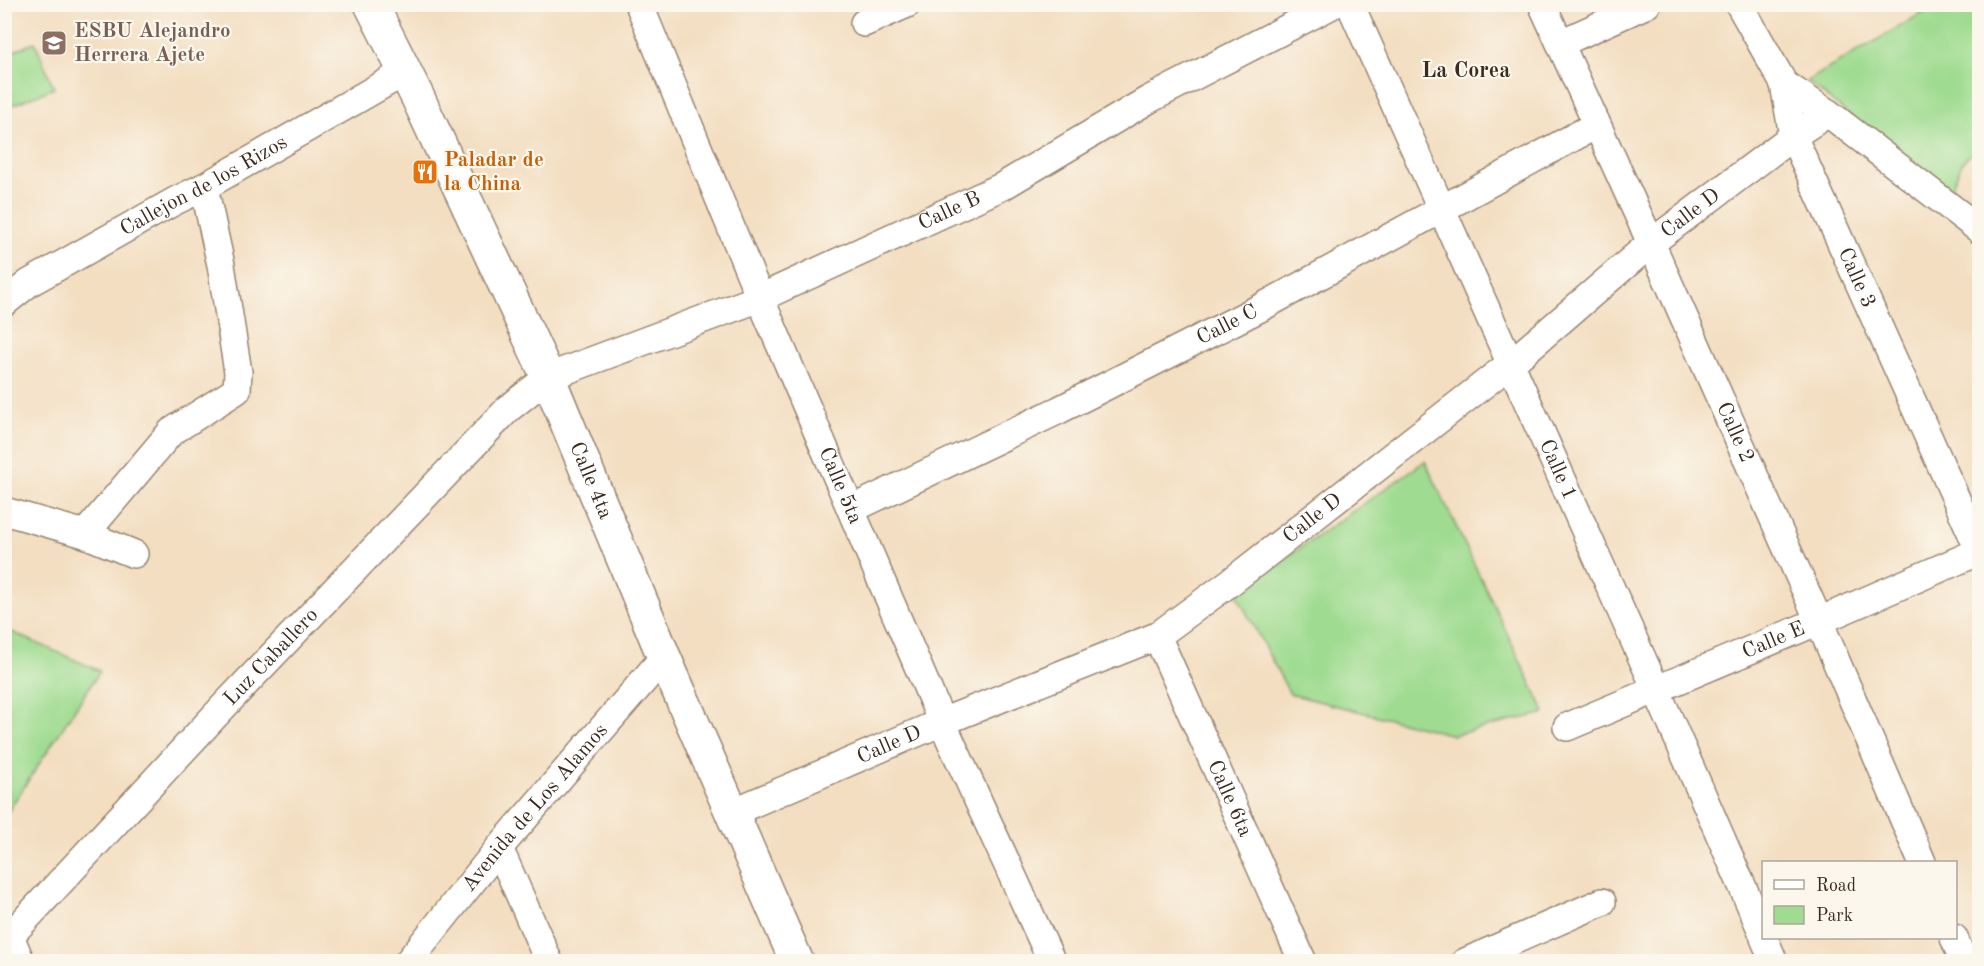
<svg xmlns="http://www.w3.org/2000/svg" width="1984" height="966" viewBox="0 0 1984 966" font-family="'Old Standard TT',serif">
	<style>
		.green { fill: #9fdb90; stroke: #6d8257; stroke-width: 1.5 }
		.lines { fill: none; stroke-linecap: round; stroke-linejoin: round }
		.minor-casing { stroke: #978470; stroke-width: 30 }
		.major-casing { stroke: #978470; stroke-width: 36 }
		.minor { stroke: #fff; stroke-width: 27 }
		.major { stroke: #fff; stroke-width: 33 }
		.labels { text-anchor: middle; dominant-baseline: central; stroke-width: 4.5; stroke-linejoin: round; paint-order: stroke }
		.education-label { font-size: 21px; font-weight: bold; fill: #785e54; stroke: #fbf7ec; text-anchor: start }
		.food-label { font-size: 21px; font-weight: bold; fill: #c56008; stroke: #fbf7ec; text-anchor: start }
		.street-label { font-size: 21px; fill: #3b2a1e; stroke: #fbf7ec }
		.neighbourhood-label { font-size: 22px; font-weight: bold; fill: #3b2a1e; stroke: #fbf7ec }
	</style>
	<rect width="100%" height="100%" fill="#fbf7ec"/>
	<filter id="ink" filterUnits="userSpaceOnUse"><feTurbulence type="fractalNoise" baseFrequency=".0167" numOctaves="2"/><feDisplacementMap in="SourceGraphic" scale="12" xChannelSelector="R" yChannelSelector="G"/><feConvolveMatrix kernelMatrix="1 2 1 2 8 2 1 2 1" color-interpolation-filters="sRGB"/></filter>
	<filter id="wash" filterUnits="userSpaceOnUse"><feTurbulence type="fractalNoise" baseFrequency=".008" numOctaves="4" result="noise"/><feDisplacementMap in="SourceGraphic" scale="24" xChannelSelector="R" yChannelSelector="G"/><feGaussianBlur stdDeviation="1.35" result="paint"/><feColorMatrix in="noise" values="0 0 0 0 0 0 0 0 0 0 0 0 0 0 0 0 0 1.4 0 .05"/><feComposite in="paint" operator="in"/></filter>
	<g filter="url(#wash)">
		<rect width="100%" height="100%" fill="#f3dec1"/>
		<path class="green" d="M1936,5H1979V146L1963,161L1948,195L1807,81Z
			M35,42L54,88L5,108V55Z
			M1425,461L1545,713L1453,735L1290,694L1236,593Z
			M5,629L100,671L5,816Z"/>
	</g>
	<g filter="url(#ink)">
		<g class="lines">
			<g class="minor-casing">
				<g id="minor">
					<path id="s1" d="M639,4L760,298L942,722L1052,962"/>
					<path id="s2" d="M1350,4L1667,714L1764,936"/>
					<path id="s3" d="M1542,4L1651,243L1819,621L1922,862"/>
					<path id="s4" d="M1739,4L1784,84L1793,136L1980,552"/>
					<path d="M864,23L907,4"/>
					<path d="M1561,43L1647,4"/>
					<path d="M1784,84L1828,113L1980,230"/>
					<path id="s5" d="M4,303L29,283L175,201L204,187L405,72"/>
					<path id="s6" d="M852,509L1059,410L1260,308L1596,125"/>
					<path d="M4,511L85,534L134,554"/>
					<path d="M85,534L171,432L237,390L238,372L221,265L204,187"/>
					<path id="s7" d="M1157,636L1303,962"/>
					<path id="s8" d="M1567,727L1819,621L1980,551"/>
					<path id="s9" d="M733,812L942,722L1157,636L1232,581L1510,364L1651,243L1793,136L1828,113"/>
					<path d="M499,848L549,962"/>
					<path d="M10,936L21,962"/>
					<path d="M1764,938L1774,962"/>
					<path d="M1954,938L1964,962"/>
					<path id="s10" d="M4,945L10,936L225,705L508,409L548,377L760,298L1003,186L1148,100L1334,4"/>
					<path id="s11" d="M408,962L499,848L664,657"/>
					<path d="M1465,962L1602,902"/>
				</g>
			</g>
			<g class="major-casing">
				<g id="major">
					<path id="s12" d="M371,4L418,98L548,377L664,657L797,962"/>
				</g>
			</g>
			<use href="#minor" class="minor"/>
			<use href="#major" class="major"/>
		</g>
	</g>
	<defs>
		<g id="school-square" transform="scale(1.35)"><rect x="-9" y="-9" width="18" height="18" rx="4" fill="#8d6e63" stroke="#fbf7ec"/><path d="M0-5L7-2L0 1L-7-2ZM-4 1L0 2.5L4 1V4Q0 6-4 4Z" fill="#fff"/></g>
		<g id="restaurant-square" transform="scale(1.35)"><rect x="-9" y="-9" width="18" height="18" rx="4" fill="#e8710a" stroke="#fbf7ec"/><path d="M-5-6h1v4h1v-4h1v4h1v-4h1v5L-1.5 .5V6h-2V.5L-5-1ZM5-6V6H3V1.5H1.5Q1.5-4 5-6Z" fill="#fff"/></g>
	</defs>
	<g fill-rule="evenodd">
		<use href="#school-square" x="54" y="43"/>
		<use href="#restaurant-square" x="425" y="172"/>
	</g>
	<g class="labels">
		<g class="education-label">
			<text x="74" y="31">ESBU Alejandro<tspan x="74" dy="24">Herrera Ajete</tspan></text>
		</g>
		<g class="food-label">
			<text x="444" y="160">Paladar de<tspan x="444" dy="24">la China</tspan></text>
		</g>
		<g class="street-label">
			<text stroke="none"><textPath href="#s5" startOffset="232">Callejon de los Rizos</textPath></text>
			<text stroke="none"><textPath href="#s10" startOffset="1222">Calle B</textPath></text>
			<text stroke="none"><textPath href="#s9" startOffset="1140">Calle D</textPath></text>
			<text stroke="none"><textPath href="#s4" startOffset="300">Calle 3</textPath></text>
			<text stroke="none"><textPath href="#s6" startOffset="418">Calle C</textPath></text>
			<text stroke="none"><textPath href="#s3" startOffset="470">Calle 2</textPath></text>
			<text stroke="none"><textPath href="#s2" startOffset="510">Calle 1</textPath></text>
			<text stroke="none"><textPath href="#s12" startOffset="525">Calle 4ta</textPath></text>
			<text stroke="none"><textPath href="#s1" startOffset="522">Calle 5ta</textPath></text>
			<text stroke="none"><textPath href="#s9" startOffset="654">Calle D</textPath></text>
			<text stroke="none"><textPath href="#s8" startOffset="224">Calle E</textPath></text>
			<text stroke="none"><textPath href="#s10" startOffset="393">Luz Caballero</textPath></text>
			<text stroke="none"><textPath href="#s9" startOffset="170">Calle D</textPath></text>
			<text stroke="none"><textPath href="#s7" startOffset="178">Calle 6ta</textPath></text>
			<text stroke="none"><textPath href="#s11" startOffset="200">Avenida de Los Alamos</textPath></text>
		</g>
		<g class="neighbourhood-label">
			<text x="1466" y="71">La Corea</text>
		</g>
	</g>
	<rect width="1984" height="966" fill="none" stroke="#fbf7ec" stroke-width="24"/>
	<rect x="1762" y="861" width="195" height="78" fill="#fbf7ec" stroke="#aea59a" stroke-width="1.5"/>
	<rect x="1774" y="880" width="30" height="9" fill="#ffffff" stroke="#aea59a" stroke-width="1.5"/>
	<text x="1816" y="891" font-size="18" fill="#3b2a1e">Road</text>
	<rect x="1774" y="906" width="30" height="18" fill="#9fdb90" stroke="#aea59a" stroke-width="1.5"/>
	<text x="1816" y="921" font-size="18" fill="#3b2a1e">Park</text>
</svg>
